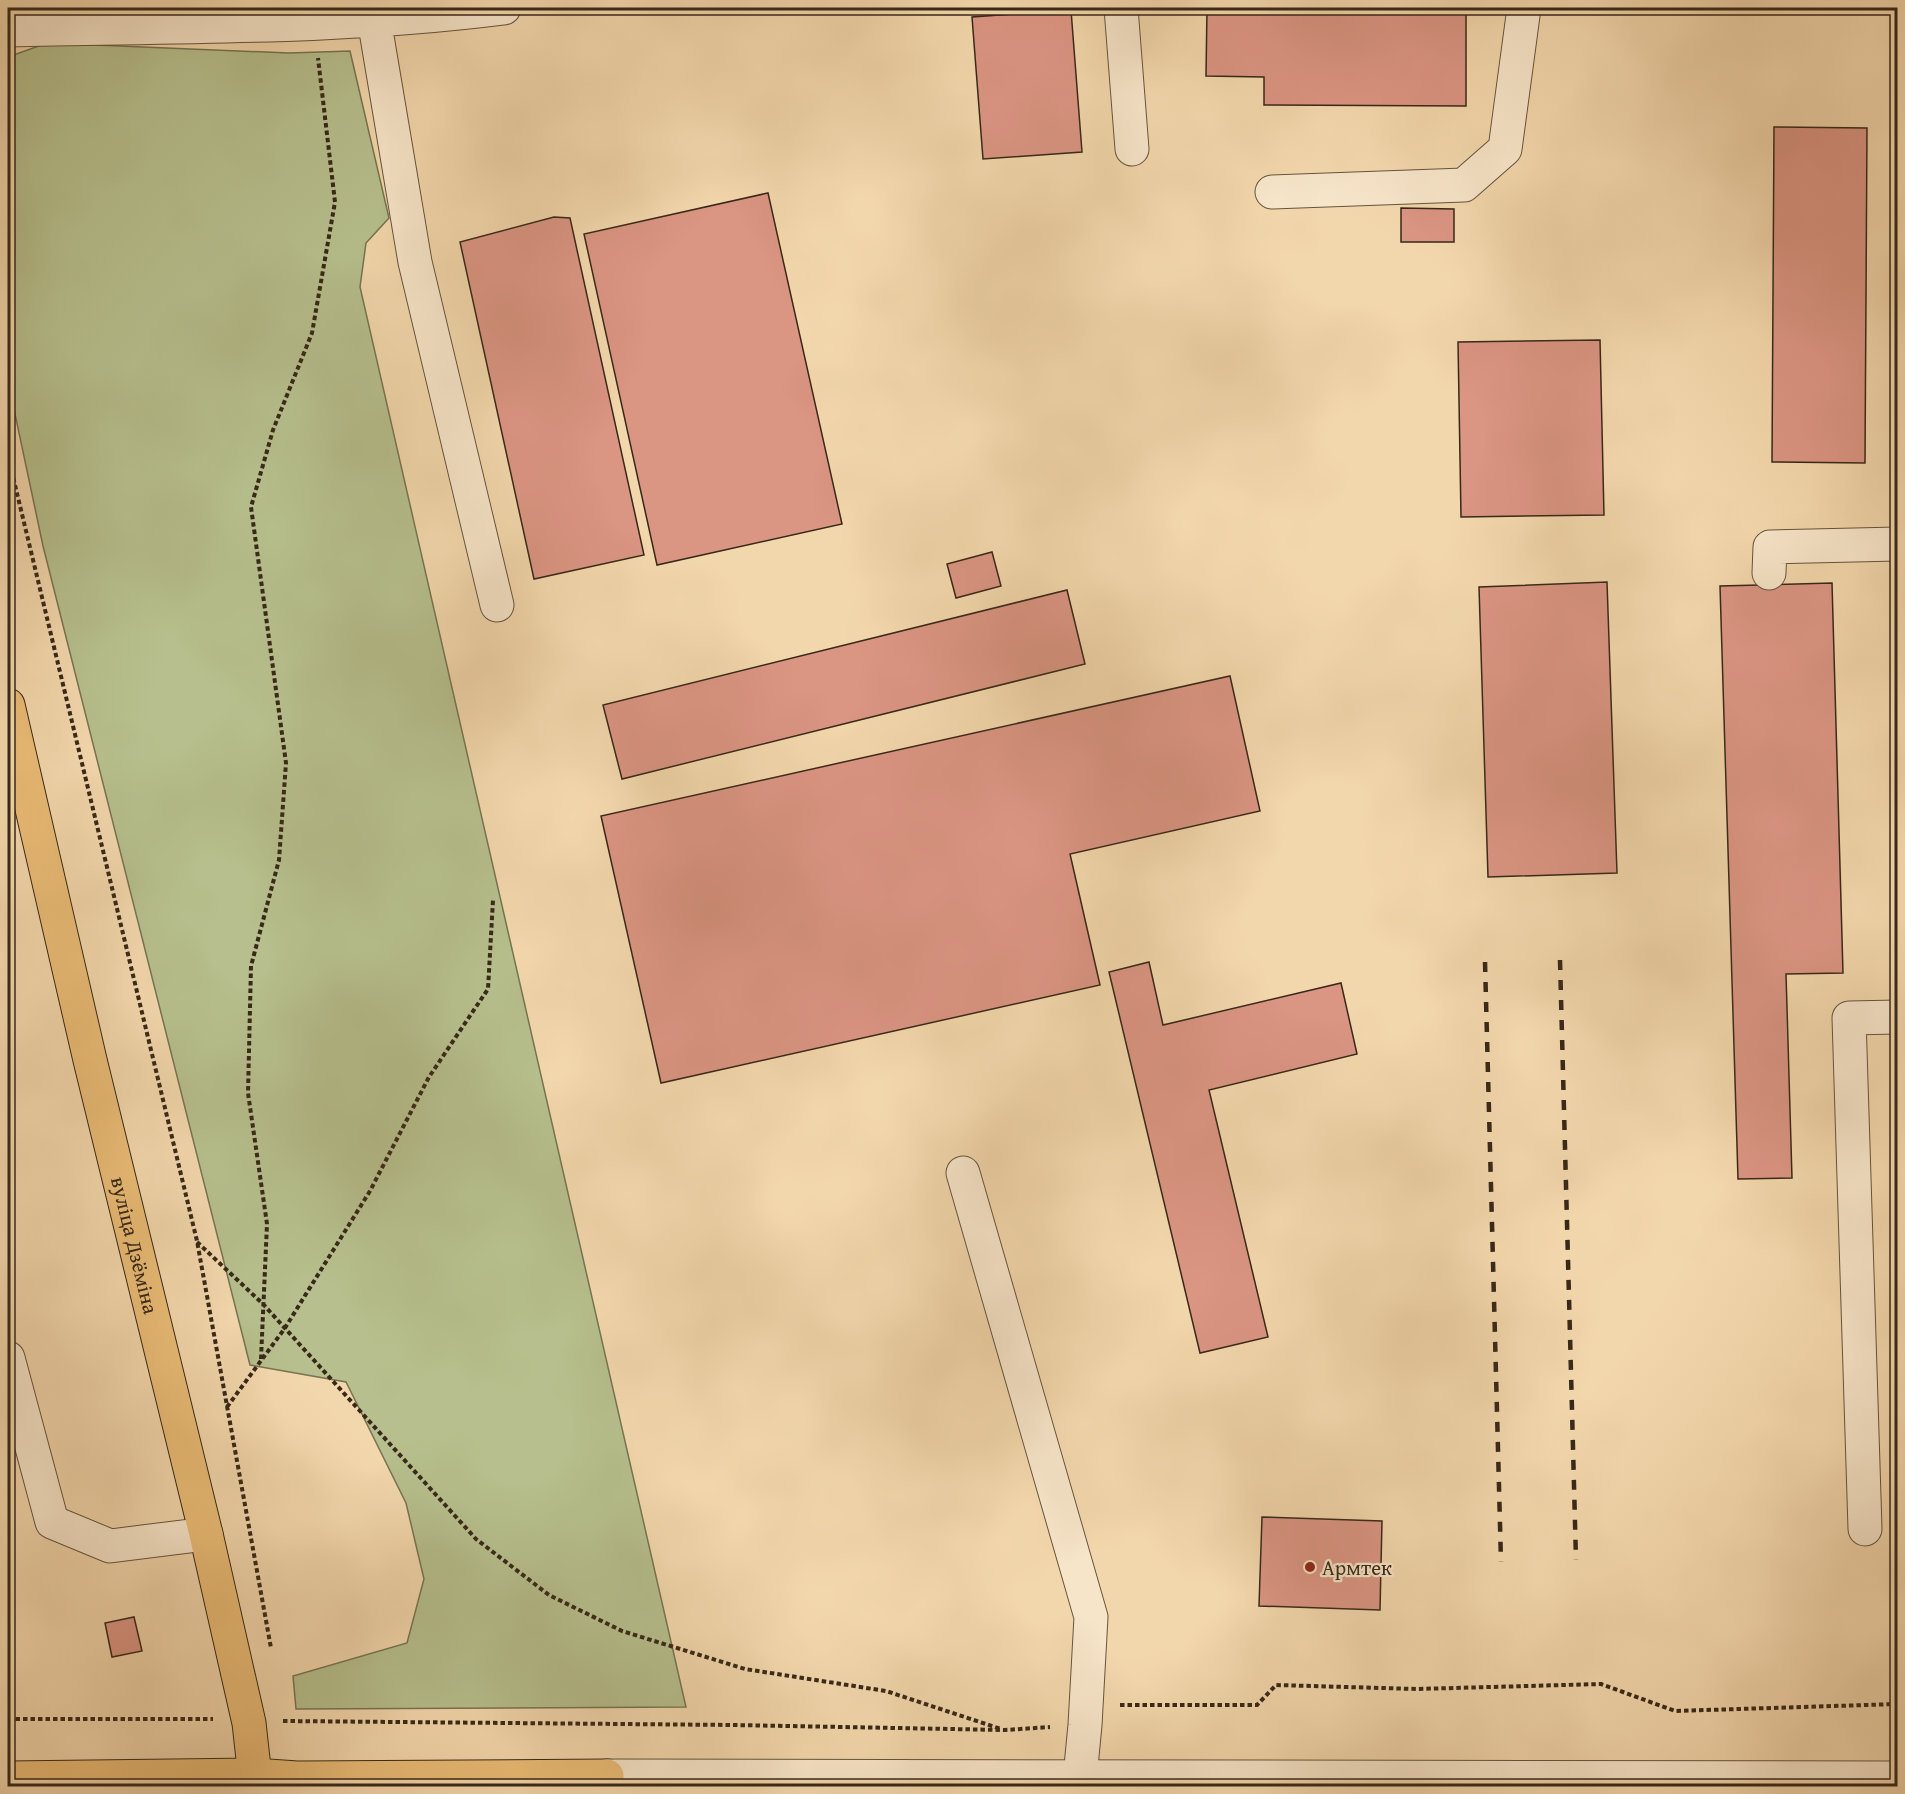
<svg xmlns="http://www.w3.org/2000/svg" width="1905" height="1794" viewBox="0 0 1905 1794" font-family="'Gentium Book Plus',serif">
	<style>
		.green { fill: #b6bf8d; stroke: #767452; stroke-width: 1.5 }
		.building { fill: #db9583; stroke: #372818; stroke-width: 1.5 }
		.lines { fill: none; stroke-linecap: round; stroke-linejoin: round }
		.minor-casing { stroke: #66543d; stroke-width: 35 }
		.major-casing { stroke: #372818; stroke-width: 35 }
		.path { stroke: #372818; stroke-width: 4; stroke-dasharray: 4.5 3; stroke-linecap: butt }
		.minor { stroke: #f7e5c9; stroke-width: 33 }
		.major { stroke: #eabc76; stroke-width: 33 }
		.rail { stroke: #372818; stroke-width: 4.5; stroke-dasharray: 10 10; stroke-linecap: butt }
		.poi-dot { fill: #8f2418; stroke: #f7e5c9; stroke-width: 2 }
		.labels { text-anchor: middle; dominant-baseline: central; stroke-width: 4.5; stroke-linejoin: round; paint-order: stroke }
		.street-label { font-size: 21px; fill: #372818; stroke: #f7e5c9 }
		.poi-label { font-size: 21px; fill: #372818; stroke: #f7e5c9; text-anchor: start }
	</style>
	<rect width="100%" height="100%" fill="#f3d7ac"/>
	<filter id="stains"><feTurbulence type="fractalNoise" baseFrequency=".00333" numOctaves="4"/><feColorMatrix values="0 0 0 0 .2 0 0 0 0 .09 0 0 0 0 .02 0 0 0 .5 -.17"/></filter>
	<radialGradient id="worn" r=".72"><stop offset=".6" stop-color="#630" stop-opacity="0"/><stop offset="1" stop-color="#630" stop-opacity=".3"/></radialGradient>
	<path class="green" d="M47,43L289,53L350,51L389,218L366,243L360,287L686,1707L296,1709L293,1676L407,1643L424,1579L406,1503L346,1382L250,1365L43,546L8,381V57Z"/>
	<path class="building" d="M1207,8H1466V106L1264,105V77L1206,76Z
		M1071,10L1082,152L983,159L972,17Z
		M1774,127L1867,128L1865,463L1772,462Z
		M768,193L842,524L657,565L584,234Z
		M1401,208L1454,209V242H1401Z
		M554,217L570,218L644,555L534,579L460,242Z
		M1600,340L1604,515L1461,517L1458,342Z
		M992,552L1001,586L956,598L947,564Z
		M1607,582L1617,873L1488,877L1479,587Z
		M1832,583L1843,973L1786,974L1792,1178L1738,1179L1720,586Z
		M1067,590L1085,664L622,779L603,705Z
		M1230,676L1260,811L1070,854L1100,985L661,1083L601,816Z
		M1149,962L1163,1025L1341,983L1357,1054L1209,1090L1268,1337L1200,1353L1109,972Z
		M1262,1517L1382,1521L1380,1610L1259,1606Z
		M134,1617L142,1651L112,1657L105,1623Z"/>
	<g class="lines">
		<g class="minor-casing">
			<path id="minor" d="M1121,8L1132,149
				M374,19L415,262L497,605
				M8,30C173,26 340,29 504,8
				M1272,192L1464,185L1505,149L1524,8
				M1769,573L1770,547L1898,544
				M963,1173L1091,1617L1085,1725L1080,1777
				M8,1358L52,1522L110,1546L206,1534
				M1865,1529L1849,1018L1898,1017
				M607,1776L1898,1778"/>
		</g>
		<g class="major-casing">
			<g id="major">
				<path id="s1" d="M8,705L90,1060L206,1534L249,1723L256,1786"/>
				<path d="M8,1778L254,1775L297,1778L607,1776"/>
			</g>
		</g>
		<path class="path" d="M8,456L197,1241L271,1648
			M197,1242L263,1304L476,1539L549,1595L622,1631L745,1669L886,1691L1001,1729
			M261,1359L267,1224L248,1093L251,966L279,860L286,763L251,507L273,430L312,333L335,202L318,58
			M227,1407L285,1328L306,1294L370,1191L429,1077L488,989L493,900
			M1120,1705H1257L1276,1685L1417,1689L1601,1684L1675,1711L1898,1704
			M8,1719H213
			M283,1721L733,1725L1005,1730L1050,1727"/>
		<use href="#minor" class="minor"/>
		<use href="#major" class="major"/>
		<path class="rail" d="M1560,960L1576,1560
			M1485,962L1501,1562"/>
	</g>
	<circle class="poi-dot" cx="1310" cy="1567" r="6"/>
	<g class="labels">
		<g class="street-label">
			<text stroke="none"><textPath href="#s1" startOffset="555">вуліца Дзёміна</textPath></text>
		</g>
		<g class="poi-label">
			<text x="1322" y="1567">Армтек</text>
		</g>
	</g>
	<rect width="1905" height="1794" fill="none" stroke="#f3d7ac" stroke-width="30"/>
	<rect x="9" y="9" width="1887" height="1776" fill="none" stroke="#372818" stroke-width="3"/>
	<rect x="15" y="15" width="1875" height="1764" fill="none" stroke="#372818" stroke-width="1.5"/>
	<rect width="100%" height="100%" filter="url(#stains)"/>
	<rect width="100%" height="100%" fill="url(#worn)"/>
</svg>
